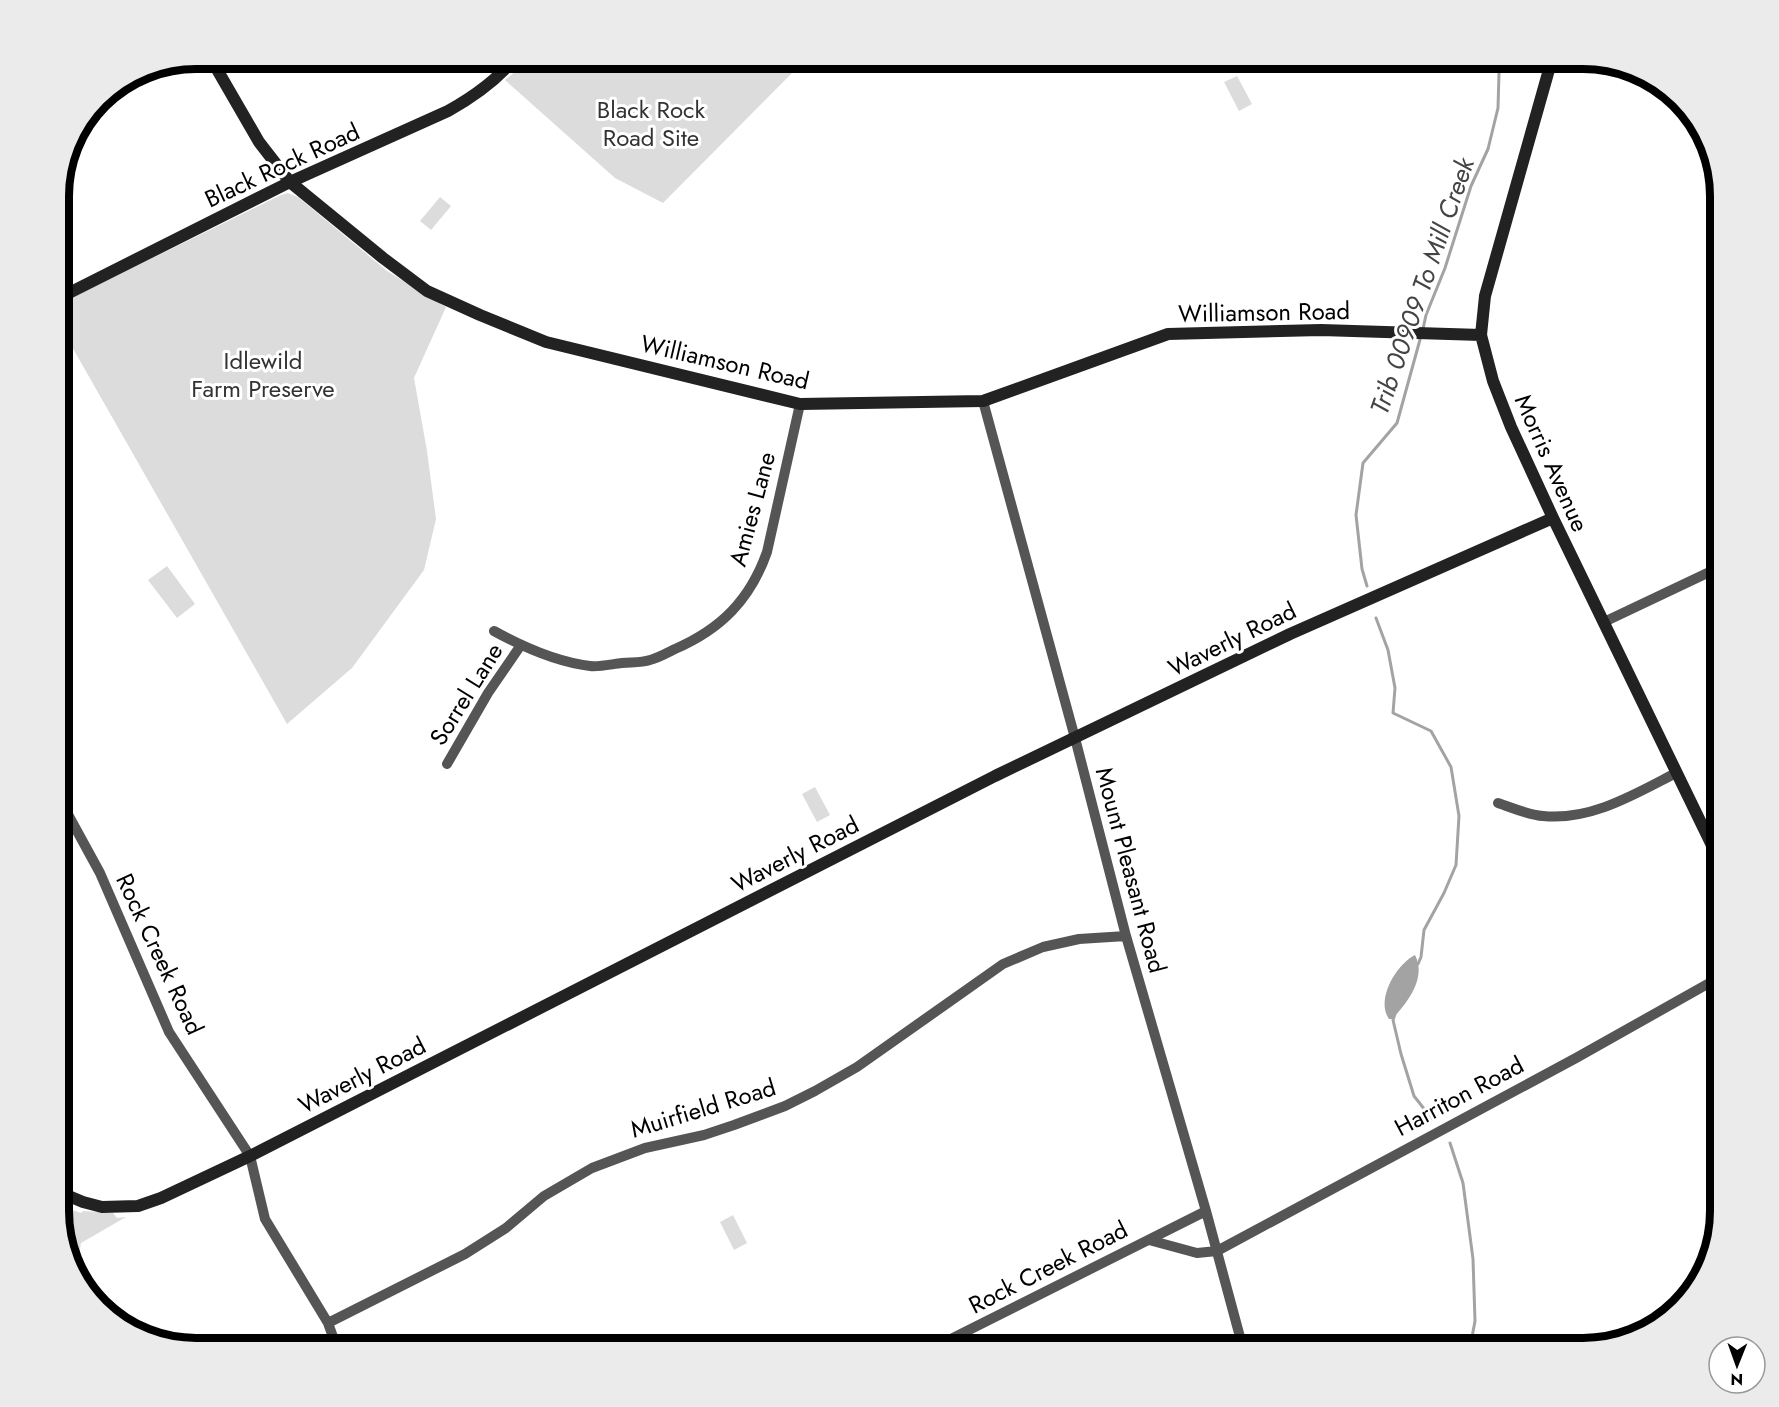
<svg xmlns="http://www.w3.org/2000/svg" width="1779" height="1407" viewBox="0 0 1779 1407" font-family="Jost,sans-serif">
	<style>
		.green { fill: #dcdcdc }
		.water { fill: #a3a3a3 }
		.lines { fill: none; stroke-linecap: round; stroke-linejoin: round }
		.stream { stroke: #a3a3a3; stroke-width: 3 }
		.street { stroke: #555; stroke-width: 10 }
		.secondary { stroke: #222; stroke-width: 12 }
		.labels { text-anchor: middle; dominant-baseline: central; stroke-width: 6; stroke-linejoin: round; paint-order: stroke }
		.park-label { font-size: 24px; fill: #333; stroke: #fff }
		.street-label { font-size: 24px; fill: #000; stroke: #fff }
		.water-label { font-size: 26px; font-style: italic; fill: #444; stroke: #fff }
		.rim { fill: none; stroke: #000; stroke-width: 8 }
	</style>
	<rect width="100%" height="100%" fill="#fff"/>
	<path class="green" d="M523,59H805V60L663,203L615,178L505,80L515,72Z
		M1237,76L1252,104L1239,111L1224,82Z
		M288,193L298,197L387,271L446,307L414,378L427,451L436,519L424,570L352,668L287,724L59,324V304L281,195Z
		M440,197L451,206L431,230L420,221Z
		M167,566L195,604L177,618L148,580Z
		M815,787L830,815L817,822L802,794Z
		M59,1201L62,1203L61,1206L81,1213L83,1211L113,1213L117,1218L126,1217L81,1243L79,1255L113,1319L106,1315L73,1272L59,1220Z
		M733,1215L747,1243L734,1250L720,1222Z"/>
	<path class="water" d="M1415,955C1427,978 1407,1003 1392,1019H1389C1375,999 1397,964 1415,955Z"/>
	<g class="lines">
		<path class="stream" d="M1423,329L1426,315L1445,268L1471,186L1488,149L1498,108L1499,73L1501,59
			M1367,586L1362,569L1356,515L1363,463L1397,423L1421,336
			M1376,618L1388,650L1395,688L1393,713L1431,731L1451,767L1459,816L1456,865L1444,893L1424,930L1421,957L1418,964
			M1395,1014L1393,1020L1401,1054L1414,1096L1432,1119
			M1450,1143L1463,1183L1473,1259L1475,1321L1470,1348"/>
		<path class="street" d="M983,401L1075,738L1126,936L1206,1211L1243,1348
			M1604,622L1720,567
			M494,631C523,647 557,662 590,666C600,667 612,664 622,663C631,662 641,663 650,660C658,658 667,653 675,649C721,629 750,600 767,552L800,404
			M447,764L488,693L521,645
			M59,798L100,873L169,1032L250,1156L265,1219L328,1323L337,1348
			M1498,803C1513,808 1528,815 1543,816C1591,821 1635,794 1676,773
			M1149,1240L1197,1253L1217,1251L1576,1058L1720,977
			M328,1323L465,1254L506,1228L544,1196L592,1168L645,1148L704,1135L734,1125L785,1106L815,1091L857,1067L1003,964L1043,947L1079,939L1126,936
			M933,1348L1206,1211"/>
		<path class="secondary" d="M211,59L259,142L290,182L383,258L427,291L480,315L546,342L800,404L983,401L1168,334L1321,330L1481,335
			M1552,59L1485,296L1481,335L1493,381L1511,427L1553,518L1720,862
			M59,298L290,182L448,111C473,97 496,81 514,59
			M59,1192L83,1202L102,1207L138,1206L161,1198L250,1156L995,776L1290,634L1553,518"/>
	</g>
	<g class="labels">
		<g class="park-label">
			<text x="651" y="109">Black Rock<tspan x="651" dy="28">Road Site</tspan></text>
			<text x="263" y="360">Idlewild<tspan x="263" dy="28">Farm Preserve</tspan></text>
		</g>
		<g class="street-label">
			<text transform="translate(282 165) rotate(-25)">Black Rock Road</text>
			<text transform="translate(1264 312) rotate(-1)">Williamson Road</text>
			<text transform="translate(725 362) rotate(13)">Williamson Road</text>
			<text transform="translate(1552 463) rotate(66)">Morris Avenue</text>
			<text transform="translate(752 509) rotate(-75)">Amies Lane</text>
			<text transform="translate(1232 639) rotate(-26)">Waverly Road</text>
			<text transform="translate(466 694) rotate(-58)">Sorrel Lane</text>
			<text transform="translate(795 854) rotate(-27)">Waverly Road</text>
			<text transform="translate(1131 870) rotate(75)">Mount Pleasant Road</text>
			<text transform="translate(160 954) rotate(65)">Rock Creek Road</text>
			<text transform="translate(362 1075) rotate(-27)">Waverly Road</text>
			<text transform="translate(1459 1096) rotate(-28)">Harriton Road</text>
			<text transform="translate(703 1108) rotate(-17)">Muirfield Road</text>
			<text transform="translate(1048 1267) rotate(-27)">Rock Creek Road</text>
		</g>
		<g class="water-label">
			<text transform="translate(1422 286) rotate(-71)">Trib 00909 To Mill Creek</text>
		</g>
	</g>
	<path d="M0 0H1779V1407H0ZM196 69H1583A127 127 0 0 1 1710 196V1211A127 127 0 0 1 1583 1338H196A127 127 0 0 1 69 1211V196A127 127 0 0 1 196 69Z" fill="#ebebeb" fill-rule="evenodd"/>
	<path class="rim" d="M196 69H1583A127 127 0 0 1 1710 196V1211A127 127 0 0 1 1583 1338H196A127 127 0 0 1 69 1211V196A127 127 0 0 1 196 69Z"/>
	<g transform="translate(1737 1365) rotate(181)"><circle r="28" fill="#ffffff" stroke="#999999" stroke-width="1.5"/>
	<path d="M0-4.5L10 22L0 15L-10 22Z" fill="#000000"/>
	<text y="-9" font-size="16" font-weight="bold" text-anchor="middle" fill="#000000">N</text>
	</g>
</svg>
